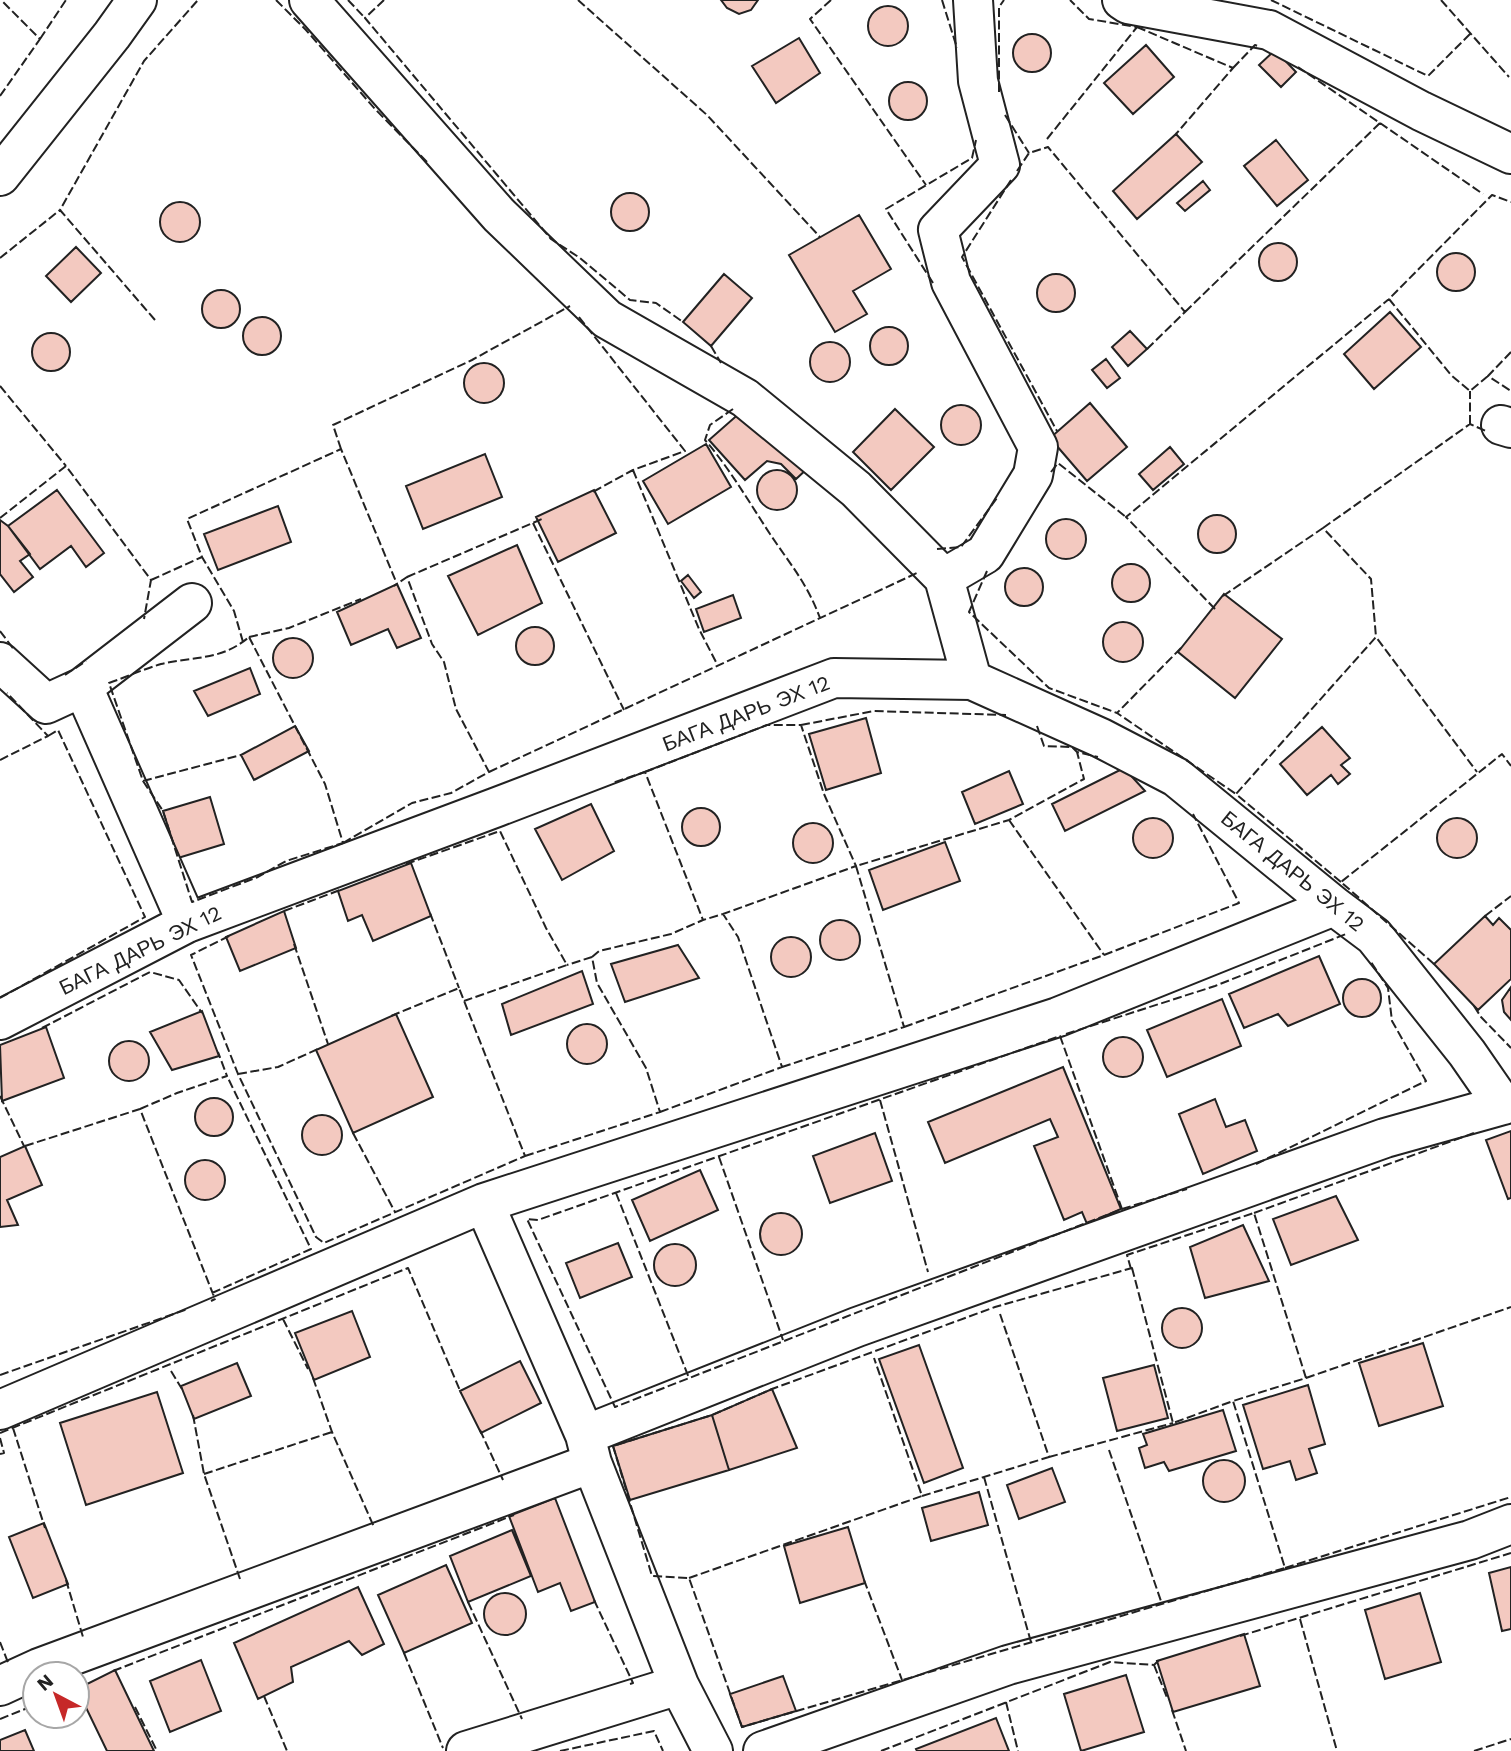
<svg xmlns="http://www.w3.org/2000/svg" width="1511" height="1751" viewBox="0 0 1511 1751" font-family="'Work Sans',sans-serif">
	<style>
		.building { fill: #f3c9c0; stroke: #222; stroke-width: 2 }
		.lines { fill: none; stroke-linecap: round; stroke-linejoin: round }
		.minor-casing { stroke: #222; stroke-width: 42 }
		.minor { stroke: #fff; stroke-width: 38 }
		.fence { stroke: #222; stroke-width: 2; stroke-dasharray: 9 3.5; stroke-linecap: butt }
		.labels { text-anchor: middle; dominant-baseline: central; stroke-width: 5; stroke-linejoin: round; paint-order: stroke }
		.street-label { font-size: 21px; fill: #222; stroke: #fff }
	</style>
	<rect width="100%" height="100%" fill="#fff"/>
	<path class="building" d="M721,0H758L751,10L739,14L727,8Z
		M868 26a20 20 0 1 1 40 0a20 20 0 1 1-40 0Z
		M1013 53a19 19 0 1 1 38 0a19 19 0 1 1-38 0Z
		M799,38L820,73L776,103L752,66Z
		M1146,45L1174,77L1133,114L1104,83Z
		M1275,50L1296,72L1281,87L1259,65Z
		M889 101a19 19 0 1 1 38 0a19 19 0 1 1-38 0Z
		M1176,134L1202,162L1137,219L1113,191Z
		M1276,140L1308,180L1277,206L1244,166Z
		M1203,181L1210,190L1185,211L1177,203Z
		M611 212a19 19 0 1 1 38 0a19 19 0 1 1-38 0Z
		M160 222a20 20 0 1 1 40 0a20 20 0 1 1-40 0Z
		M859,215L891,269L853,291L867,314L835,332L789,255Z
		M1259 262a19 19 0 1 1 38 0a19 19 0 1 1-38 0Z
		M76,247L101,273L71,302L46,276Z
		M1437 272a19 19 0 1 1 38 0a19 19 0 1 1-38 0Z
		M1037 293a19 19 0 1 1 38 0a19 19 0 1 1-38 0Z
		M724,274L752,298L711,346L683,322Z
		M202 309a19 19 0 1 1 38 0a19 19 0 1 1-38 0Z
		M1390,312L1421,347L1374,389L1344,354Z
		M243 336a19 19 0 1 1 38 0a19 19 0 1 1-38 0Z
		M870 346a19 19 0 1 1 38 0a19 19 0 1 1-38 0Z
		M1130,331L1147,349L1128,366L1112,347Z
		M32 352a19 19 0 1 1 38 0a19 19 0 1 1-38 0Z
		M810 362a20 20 0 1 1 40 0a20 20 0 1 1-40 0Z
		M1106,359L1120,378L1107,388L1092,370Z
		M464 383a20 20 0 1 1 40 0a20 20 0 1 1-40 0Z
		M1090,403L1127,447L1087,481L1050,438Z
		M941 425a20 20 0 1 1 40 0a20 20 0 1 1-40 0Z
		M895,409L934,447L891,490L853,452Z
		M742,411L809,467L796,479L781,464L767,461L745,480L709,440Z
		M706,444L731,487L668,524L643,481Z
		M1170,447L1184,464L1153,490L1139,474Z
		M485,454L502,497L423,529L406,486Z
		M757 490a20 20 0 1 1 40 0a20 20 0 1 1-40 0Z
		M57,490L104,553L86,567L71,546L40,569L8,526Z
		M594,490L616,533L558,562L536,517Z
		M278,506L291,542L218,570L204,534Z
		M1198 534a19 19 0 1 1 38 0a19 19 0 1 1-38 0Z
		M1046 539a20 20 0 1 1 40 0a20 20 0 1 1-40 0Z
		M0,520L8,526L30,554L20,561L33,577L14,592L0,574Z
		M517,545L542,603L478,635L448,576Z
		M1112 583a19 19 0 1 1 38 0a19 19 0 1 1-38 0Z
		M1005 587a19 19 0 1 1 38 0a19 19 0 1 1-38 0Z
		M688,575L701,592L694,598L681,581Z
		M397,584L421,638L397,648L388,629L351,645L337,612Z
		M1224,594L1282,639L1235,698L1178,652Z
		M733,595L741,618L704,632L696,609Z
		M1103 642a20 20 0 1 1 40 0a20 20 0 1 1-40 0Z
		M516 646a19 19 0 1 1 38 0a19 19 0 1 1-38 0Z
		M273 658a20 20 0 1 1 40 0a20 20 0 1 1-40 0Z
		M250,668L260,694L208,716L194,691Z
		M866,718L881,773L826,790L809,734Z
		M295,726L309,751L254,780L241,755Z
		M1322,727L1350,758L1341,765L1350,774L1338,784L1331,775L1307,795L1280,764Z
		M1124,768L1145,791L1065,831L1052,804Z
		M1009,771L1023,804L975,824L962,792Z
		M210,797L224,844L178,858L163,811Z
		M591,804L614,851L562,880L535,829Z
		M682 827a19 19 0 1 1 38 0a19 19 0 1 1-38 0Z
		M1437 838a20 20 0 1 1 40 0a20 20 0 1 1-40 0Z
		M1133 838a20 20 0 1 1 40 0a20 20 0 1 1-40 0Z
		M793 843a20 20 0 1 1 40 0a20 20 0 1 1-40 0Z
		M945,842L960,881L883,910L869,870Z
		M411,863L431,916L373,941L362,915L348,921L338,891Z
		M284,911L296,948L240,971L226,937Z
		M1485,916L1493,925L1499,918L1511,930V979L1478,1010L1434,964Z
		M820 940a20 20 0 1 1 40 0a20 20 0 1 1-40 0Z
		M771 957a20 20 0 1 1 40 0a20 20 0 1 1-40 0Z
		M678,945L699,978L625,1002L611,964Z
		M1319,956L1340,1004L1288,1026L1278,1014L1244,1028L1229,994Z
		M582,971L593,1004L511,1035L502,1004Z
		M1343 998a19 19 0 1 1 38 0a19 19 0 1 1-38 0Z
		M1511,987V1020L1504,1012L1502,1000Z
		M1222,999L1241,1046L1167,1077L1147,1030Z
		M202,1011L219,1056L172,1070L150,1032Z
		M396,1014L433,1097L353,1133L316,1050Z
		M567 1044a20 20 0 1 1 40 0a20 20 0 1 1-40 0Z
		M46,1027L64,1078L2,1101L0,1045Z
		M1103 1057a20 20 0 1 1 40 0a20 20 0 1 1-40 0Z
		M109 1061a20 20 0 1 1 40 0a20 20 0 1 1-40 0Z
		M1063,1067L1121,1209L1087,1224L1082,1212L1064,1220L1034,1146L1058,1137L1050,1119L945,1163L928,1122Z
		M195 1117a19 19 0 1 1 38 0a19 19 0 1 1-38 0Z
		M1215,1099L1226,1127L1245,1120L1257,1151L1203,1174L1179,1114Z
		M302 1135a20 20 0 1 1 40 0a20 20 0 1 1-40 0Z
		M1511,1131V1198L1508,1199L1486,1140Z
		M875,1133L892,1181L830,1203L813,1156Z
		M25,1146L42,1185L7,1200L18,1225L0,1227V1157Z
		M185 1180a20 20 0 1 1 40 0a20 20 0 1 1-40 0Z
		M700,1170L718,1210L650,1241L632,1200Z
		M1336,1196L1358,1240L1291,1265L1273,1219Z
		M760 1234a21 21 0 1 1 42 0a21 21 0 1 1-42 0Z
		M1243,1225L1269,1281L1205,1298L1190,1247Z
		M618,1243L632,1277L580,1298L566,1263Z
		M654 1265a21 21 0 1 1 42 0a21 21 0 1 1-42 0Z
		M1162 1328a20 20 0 1 1 40 0a20 20 0 1 1-40 0Z
		M352,1311L370,1357L314,1380L295,1333Z
		M1423,1343L1443,1406L1379,1426L1359,1363Z
		M919,1345L963,1468L924,1483L879,1359Z
		M520,1361L541,1403L481,1433L460,1391Z
		M237,1363L251,1396L194,1419L181,1386Z
		M1154,1365L1168,1418L1117,1431L1103,1378Z
		M1308,1385L1325,1444L1309,1449L1317,1473L1296,1480L1290,1461L1263,1469L1243,1405Z
		M772,1389L797,1448L729,1470L712,1415Z
		M157,1392L183,1473L86,1505L60,1423Z
		M1223,1410L1236,1451L1169,1471L1164,1462L1145,1468L1139,1448L1147,1445L1143,1434Z
		M712,1415L729,1470L630,1500L613,1446Z
		M1203 1481a21 21 0 1 1 42 0a21 21 0 1 1-42 0Z
		M1052,1468L1065,1502L1019,1519L1007,1485Z
		M979,1492L988,1525L931,1541L922,1508Z
		M555,1498L595,1602L571,1611L560,1583L538,1592L509,1516Z
		M44,1523L68,1584L33,1598L9,1537Z
		M848,1527L865,1583L800,1603L784,1546Z
		M512,1530L531,1576L468,1602L450,1556Z
		M446,1565L472,1623L404,1653L378,1595Z
		M1511,1567V1629L1502,1631L1489,1573Z
		M358,1587L384,1644L362,1655L349,1641L291,1667L293,1682L258,1699L234,1643Z
		M484 1614a21 21 0 1 1 42 0a21 21 0 1 1-42 0Z
		M1420,1593L1441,1662L1385,1679L1365,1610Z
		M1244,1634L1260,1686L1173,1712L1157,1661Z
		M201,1660L221,1711L170,1732L150,1681Z
		M115,1670L154,1751H107L77,1689Z
		M1126,1675L1144,1732L1081,1751L1064,1694Z
		M783,1676L796,1711L742,1727L730,1694Z
		M996,1718L1009,1751H917L916,1749Z
		M25,1730L34,1751H0V1740Z"/>
	<g class="lines">
		<g class="minor-casing">
			<path id="minor" d="M309,0L499,215L607,319L745,398L856,489L944,578L972,680
				M1122,0L1128,4L1269,30L1421,111L1511,154
				M0,176L112,35L137,0
				M1501,425L1511,428
				M944,578L985,554L1033,475L1038,447L951,282L938,230L1000,165L978,81L973,0
				M0,662L46,704L83,687L187,923
				M83,687L192,603
				M0,1020L187,923L497,807L834,678L972,680L1101,738L1176,777L1334,906L1374,936L1467,1053L1503,1105L1511,1103
				M484,1203L585,1435L592,1463L679,1685L713,1751
				M0,1410L484,1203L1058,1017L1334,906
				M585,1435L857,1327L1385,1138L1503,1105
				M0,1686L39,1668L592,1463
				M466,1751L679,1685
				M763,1751L1008,1665L1470,1540L1511,1524"/>
		</g>
		<use href="#minor" class="minor"/>
		<path class="fence" d="M276,0L306,30L375,109L427,162
			M348,0L365,18
			M384,0L365,18L551,239L580,258L630,300L656,303L683,322
			M578,0L707,115L820,237
			M831,0L810,19L926,185
			M942,0L957,48
			M1271,0L1428,76L1470,34
			M1441,0L1509,77
			M1137,27L1233,68L1176,134
			M40,39L66,0
			M1233,68L1255,45L1258,46
			M999,92V7L1004,0
			M0,96L40,39L1,0
			M1005,115L1029,153
			M1380,123L1483,194
			M1047,139L1137,27L1089,19L1070,0
			M1017,171L1029,153L1048,147L1185,312L1147,349
			M1011,180L962,257L1057,431
			M0,258L60,210
			M933,283L886,209L972,158L976,140
			M1185,312L1380,123L1298,67
			M579,317L685,451L633,470L591,493
			M155,320L60,210L144,61L198,0
			M711,346L721,363
			M1511,352L1488,376L1511,391
			M1488,376L1470,391L1451,375L1389,299L1492,195L1511,202
			M0,386L66,466
			M733,409L710,425L705,440C730,469 749,502 770,534C790,564 807,583 820,618
			M1470,424V391
			M341,449L333,425L472,360L570,306
			M633,470L699,629L718,666
			M1051,472L1058,463L1126,517
			M0,518L66,466L151,580L144,619
			M533,523L624,710
			M1323,528L1470,424L1488,432
			M937,549L961,547L997,498
			M987,571L969,612L1049,688L1117,713
			M407,577L542,519
			M151,580L202,557
			M1223,596L1323,528L1371,579L1376,637
			M1215,609L1126,517L1389,299
			M0,631L15,651
			M249,637L325,784L343,843L286,861L258,877L192,902L163,811L143,781L109,683C126,677 144,669 161,664C194,656 221,661 249,637Z
			M249,637L289,628L361,599
			M243,642L234,611L202,557L187,519L341,449L397,584
			M1181,648L1117,713L1236,794
			M65,675L86,661
			M801,725L874,711L1006,715
			M1037,726L1044,746L1072,747L1077,752
			M0,760L48,736L7,693
			M489,772L917,573
			M645,772L767,725H801L824,794L856,866L723,914
			M143,781L241,755
			M1009,820L1104,955
			M343,843L412,803L451,793L489,772L456,709L444,662L432,644L407,577L394,586
			M406,864L500,831L546,928L567,965L464,1001
			M1341,882L1236,794L1376,637L1477,772
			M284,911L340,890
			M430,913L459,988
			M1485,916L1511,896
			M229,936L191,955L238,1074L316,1237L324,1243L525,1156L459,988L391,1016
			M294,944L328,1044
			M592,957L599,951L671,934L703,920L645,772L612,783
			M1434,964L1341,882L1502,754L1511,766
			M0,998L145,917L58,730L48,736
			M1474,1006L1481,1017L1511,1048
			M904,1027L1104,955L1239,903L1193,814
			M42,1028L150,972L179,980L202,1013
			M1066,1034L1215,986L1346,934
			M1060,1036L1122,1209L615,1407L527,1219L538,1220Z
			M782,1067L904,1027L856,866L1009,820L1084,779L1077,752L1098,757
			M238,1074L278,1067L318,1049
			M0,1096L24,1146
			M880,1100L928,1272
			M140,1109L177,1093L227,1076L218,1052
			M660,1112L782,1067L738,937L723,914L703,920
			M353,1133L395,1212
			M25,1146L140,1109L215,1299L211,1301
			M525,1156L660,1112L646,1068L597,983L592,957L567,965
			M719,1157L783,1340
			M1256,1164L1426,1081L1392,1021L1388,988L1371,962
			M616,1193L689,1378
			M1122,1209L1187,1189
			M1254,1213L1474,1133
			M1132,1268L1173,1423L1233,1401L1285,1568L742,1727L689,1578L652,1576L613,1446L712,1415L772,1389L995,1307Z
			M1131,1269L1127,1255L1254,1213L1306,1378L1233,1401
			M212,1293L311,1249L227,1076
			M283,1319L308,1369
			M171,1371L182,1389
			M0,1375L188,1309
			M313,1378L332,1432L374,1527
			M1306,1378L1511,1307
			M193,1415L204,1474L240,1579
			M13,1428L45,1528
			M480,1430L503,1480
			M0,1433L408,1268L461,1393
			M0,1438L4,1453L0,1454
			M1109,1450L1162,1604
			M1049,1457L1173,1423
			M204,1474L332,1432
			M984,1477L1031,1642
			M922,1496L1049,1457L999,1311
			M1285,1568L1511,1497
			M689,1578L922,1496L874,1358
			M66,1580L83,1637
			M864,1580L902,1680
			M594,1600L633,1683L630,1684
			M468,1602L522,1719
			M1300,1619L1337,1751
			M1240,1636L1511,1553
			M0,1642L9,1665
			M404,1653L443,1748
			M1154,1665L1168,1700
			M113,1671L514,1515
			M264,1696L287,1751
			M1006,1702L1018,1751
			M135,1707L157,1751
			M1172,1710L1186,1751
			M0,1719L35,1705
			M560,1751L654,1731L663,1751
			M881,1751L1110,1662L1154,1665L1159,1660
			M1474,1751L1511,1739"/>
	</g>
	<g class="labels">
		<g class="street-label">
			<text transform="translate(746 713) rotate(-21)">БАГА ДАРЬ ЭХ 12</text>
			<text transform="translate(1293 871) rotate(39)">БАГА ДАРЬ ЭХ 12</text>
			<text transform="translate(140 950) rotate(-26)">БАГА ДАРЬ ЭХ 12</text>
		</g>
	</g>
	<g transform="translate(56 1695) rotate(319)"><circle r="33" fill="#ffffff" stroke="#a7a7a7" stroke-width="2"/>
	<path d="M0-5L12 26L0 18L-12 26Z" fill="#c62828"/>
	<text y="-10" font-size="19" font-weight="bold" text-anchor="middle" fill="#222222">N</text>
	</g>
</svg>
